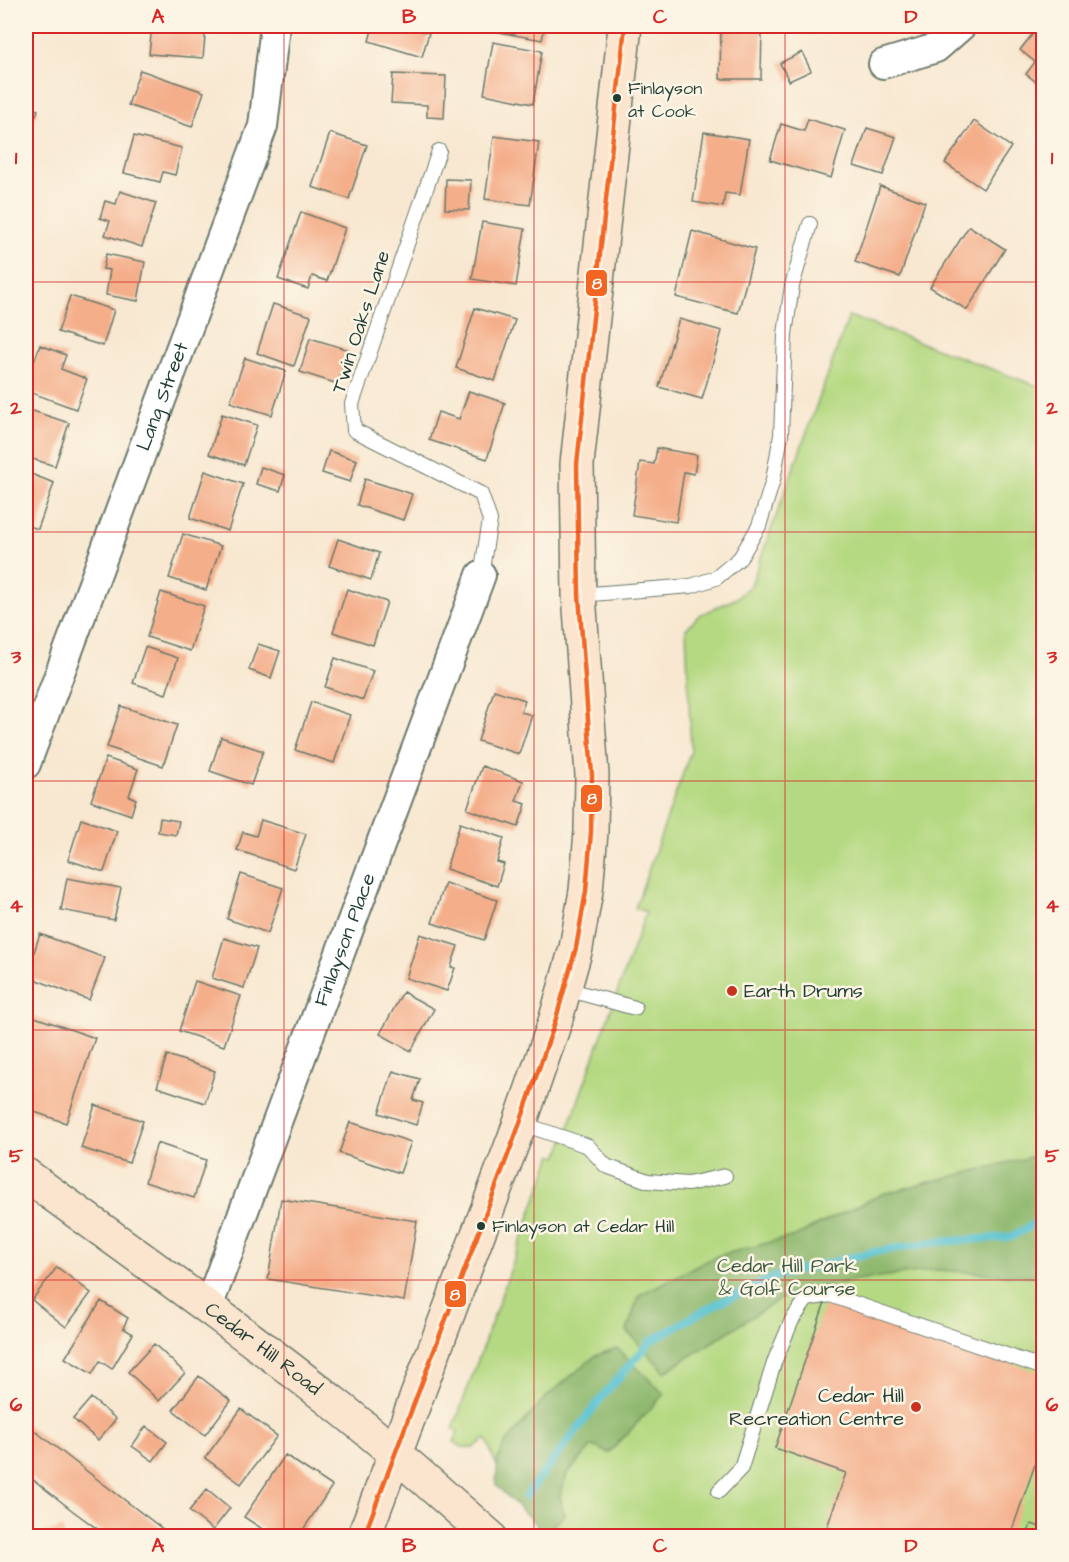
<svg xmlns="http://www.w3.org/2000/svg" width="1069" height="1562" viewBox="0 0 1069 1562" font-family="'Architects Daughter',sans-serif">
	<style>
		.green { fill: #b5d982; stroke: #6a8b5b; stroke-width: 1.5 }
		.forest { fill: #90b970; stroke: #587b52; stroke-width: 1.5 }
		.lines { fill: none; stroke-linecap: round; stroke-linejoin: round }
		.stream { stroke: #57c2d1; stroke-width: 8 }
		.building { fill: #f4ae8a }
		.lane-casing { stroke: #6b796b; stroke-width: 16 }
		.street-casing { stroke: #6b796b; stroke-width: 32 }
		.secondary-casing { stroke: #6b796b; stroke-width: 36 }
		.lane { stroke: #fff; stroke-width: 14 }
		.street { stroke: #fff; stroke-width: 28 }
		.secondary { stroke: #fce5cf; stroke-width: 33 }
		.bus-1-casing { stroke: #fcf5e5; stroke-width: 9 }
		.bus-1 { stroke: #f26522; stroke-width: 4.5 }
		.grid { fill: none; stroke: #d62828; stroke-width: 1.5; stroke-opacity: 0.55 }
		.bus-dot { fill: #1f3d34; stroke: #fcf5e5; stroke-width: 2 }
		.poi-dot { fill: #c8321e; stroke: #fcf5e5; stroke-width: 2 }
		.labels { text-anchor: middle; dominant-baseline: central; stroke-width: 5; stroke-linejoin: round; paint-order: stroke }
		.bus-label { font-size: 18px; fill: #1f3d34; stroke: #fcf5e5; text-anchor: start }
		.street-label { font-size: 20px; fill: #1f3d34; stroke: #fcf5e5 }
		.poi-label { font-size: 20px; fill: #1f3d34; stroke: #fcf5e5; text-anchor: start }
		.park-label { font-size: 20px; fill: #3d5c44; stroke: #fcf5e5 }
		.line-badge { stroke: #fcf5e5; stroke-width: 2 }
		.badge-label { font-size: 16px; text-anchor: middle; font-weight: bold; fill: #fff }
		.neatline { fill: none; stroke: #d62828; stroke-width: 2 }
		.grid-label { font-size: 20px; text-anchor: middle; font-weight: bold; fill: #d62828 }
	</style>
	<rect width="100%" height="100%" fill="#fcf5e5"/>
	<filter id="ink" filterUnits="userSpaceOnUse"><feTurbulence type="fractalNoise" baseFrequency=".0167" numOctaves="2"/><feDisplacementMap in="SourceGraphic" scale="12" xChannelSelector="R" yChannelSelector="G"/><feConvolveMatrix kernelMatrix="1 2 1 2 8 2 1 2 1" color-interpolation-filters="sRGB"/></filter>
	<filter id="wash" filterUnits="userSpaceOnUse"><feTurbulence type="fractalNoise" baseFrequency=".008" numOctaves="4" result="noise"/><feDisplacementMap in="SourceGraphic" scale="24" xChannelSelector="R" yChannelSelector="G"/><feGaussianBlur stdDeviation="1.35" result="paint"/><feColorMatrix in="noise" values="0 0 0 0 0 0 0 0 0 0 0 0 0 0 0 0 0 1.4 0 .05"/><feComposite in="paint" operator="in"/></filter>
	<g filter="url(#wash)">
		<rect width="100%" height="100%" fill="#f8e8d1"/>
		<path class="green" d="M849,316L1043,388V1536H549L545,1533L548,1530L502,1479L486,1439L473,1448L462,1447L454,1442L458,1432L453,1429L552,1155L558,1157L646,912L635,908L691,751L686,629L699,615L735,599L751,585Z"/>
		<path class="forest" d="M1038,1155L1044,1158L1043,1277L936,1270L855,1280L788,1294L665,1372L627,1331L639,1295L717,1256L795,1236L882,1194Z
			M617,1348L664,1394L609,1453L592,1446L567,1474L560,1496L564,1515L545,1533L496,1485L498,1459L504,1445L545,1398L595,1356Z"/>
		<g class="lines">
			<path class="stream" d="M526,1496L606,1392L651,1341L712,1306L777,1276L873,1252L937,1242L1011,1237L1044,1218"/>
		</g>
		<g id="blocks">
			<path class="building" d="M152,26H206L203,58L149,54Z
				M373,26H406L429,33L422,57L369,41Z
				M499,26H545L542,40L498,32Z
				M721,26H762L761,79H720Z
				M1039,26H1044V88L1026,74L1035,62L1020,50Z
				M493,42L542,51L533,104L484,94Z
				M802,52L811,71L789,81L780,63Z
				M140,70L204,92L192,127L128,105Z
				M393,74L446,76L444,118L427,117V105L391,103Z
				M26,106L38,110L26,141Z
				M808,119L845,130L831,178L770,160L781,124L804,131Z
				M974,121L1011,147L983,189L945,163Z
				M867,128L896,137L883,175L854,166Z
				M704,132L749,139L740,195L725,193L723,207L693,202Z
				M330,133L367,145L349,199L312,187Z
				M134,136L182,148L175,175L163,172L160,182L124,173Z
				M494,136L539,142L530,205L485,199Z
				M446,179L471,180L469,210L445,209Z
				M880,186L925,202L900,277L855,262Z
				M120,191L156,203L142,247L105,235L110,221L100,218L105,201L116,204Z
				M301,212L345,228L327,281L312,276L308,289L278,279Z
				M482,222L525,229L516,286L472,279Z
				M969,226L1005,249L967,310L930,287Z
				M692,231L755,249L738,313L676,297Z
				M106,254L145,262L138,301L106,295L110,270L103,269Z
				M70,296L114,310L103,346L58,332Z
				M273,304L311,316L294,366L257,353Z
				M475,308L515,320L495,381L456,368Z
				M679,319L722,331L702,399L659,387Z
				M310,338L349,350L338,384L300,372Z
				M40,345L66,355L61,369L87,379L76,409L26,391V385Z
				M245,358L286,371L272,415L230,402Z
				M469,391L505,403L487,459L429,440L438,412L459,419Z
				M27,409L69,423L55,466L26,457Z
				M222,414L257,425L244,465L209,454Z
				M657,448L697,455L694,474L684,472L676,522L632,515L640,462L654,464Z
				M329,451L357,460L350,482L322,473Z
				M261,467L285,475L280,491L256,484Z
				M205,471L243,484L228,531L190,518Z
				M26,472L54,483L38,529L26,525Z
				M365,479L412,494L403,520L357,505Z
				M183,534L221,546L206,590L169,578Z
				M338,539L379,553L371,580L329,566Z
				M347,589L387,602L373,645L333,632Z
				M161,592L204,606L190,651L147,637Z
				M258,644L280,651L271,678L249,670Z
				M145,647L178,658L166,694L133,683Z
				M335,658L373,671L363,700L325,687Z
				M494,690L525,700L521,712L532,715L519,754L478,741Z
				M311,702L350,715L334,763L295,750Z
				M121,706L177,725L163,766L107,747Z
				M221,737L263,751L251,785L210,771Z
				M106,758L138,769L129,796L136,799L131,815L91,801Z
				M482,766L523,781L516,801L526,804L518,827L467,809Z
				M160,818L179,821L176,835L158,832Z
				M81,819L117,831L104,872L68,860Z
				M261,820L306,834L294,869L237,850L243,832L256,836Z
				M460,823L504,838L497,862L504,864L497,886L446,869Z
				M241,874L283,888L268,933L227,919Z
				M67,878L121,888L114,920L61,910Z
				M445,883L497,900L484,940L432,923Z
				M40,934L105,958L89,1000L26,976Z
				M420,934L458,946L451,967L455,968L447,991L406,978Z
				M224,938L257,948L244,988L212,978Z
				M195,981L241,996L224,1046L179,1031Z
				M403,992L434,1009L411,1051L380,1034Z
				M26,1014L95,1038L66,1123L26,1109Z
				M167,1055L215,1071L205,1103L157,1087Z
				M393,1071L420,1079L413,1100L423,1103L416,1125L379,1113Z
				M95,1105L143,1121L129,1163L81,1148Z
				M350,1122L411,1142L400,1173L339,1153Z
				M157,1143L206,1160L194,1198L145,1182Z
				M281,1199L417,1221L404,1301L268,1279Z
				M57,1267L91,1293L66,1327L32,1300Z
				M826,1299L1044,1374V1439L1012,1530L1027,1535L1031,1524L1044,1528V1536H855L827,1527L846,1473L775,1448Z
				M101,1301L128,1318L123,1328L133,1334L112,1369L100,1361L92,1374L65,1358Z
				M154,1344L185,1373L159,1401L128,1372Z
				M199,1376L231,1401L205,1435L173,1410Z
				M91,1398L116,1419L98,1440L73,1419Z
				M241,1409L277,1436L241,1484L205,1458Z
				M26,1424L97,1479L172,1536H107L73,1511L26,1474Z
				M146,1426L167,1442L153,1461L132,1446Z
				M285,1455L332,1486L299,1536L288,1530L284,1536H273L244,1517Z
				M207,1489L230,1508L213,1530L189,1511Z
				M63,1528L64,1536H28Z"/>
		</g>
	</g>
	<g filter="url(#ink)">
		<use href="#blocks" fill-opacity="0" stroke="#6b796b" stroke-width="1.5"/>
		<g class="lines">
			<g class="lane-casing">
				<path id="lane" d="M439,151L352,404L354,430L481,494L490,520L481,575
					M579,595L691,586L716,578L740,558L759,526L773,480L781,435L785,334L792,286L810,224
					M566,989L635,1008
					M520,1123L588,1146L606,1166L648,1181L688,1184L725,1176
					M719,1491L741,1468L775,1360L792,1320L807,1299L830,1295L1044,1368"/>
			</g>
			<g class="street-casing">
				<g id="street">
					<path d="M883,64L936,48L961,26"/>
					<path id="s1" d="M26,764L263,126L275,26"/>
					<path id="s2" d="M208,1307L481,575"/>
				</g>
			</g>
			<g class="secondary-casing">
				<g id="secondary">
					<path id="s3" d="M26,1175C133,1253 241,1329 344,1411C394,1451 441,1494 489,1536"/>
					<path d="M364,1536L520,1123L555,1022L576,948L586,891L591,832L592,775L579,595L577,464L625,26"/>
				</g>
			</g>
			<use href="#lane" class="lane"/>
			<use href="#street" class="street"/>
			<use href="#secondary" class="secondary"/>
			<g class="bus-1-casing">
				<path id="bus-1" d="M364,1536L520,1123L555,1022L576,948L586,891L591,832L592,775L579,595L577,464L625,26"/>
			</g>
			<use href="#bus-1" class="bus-1"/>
		</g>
	</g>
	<path class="grid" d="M284,26V1536M534,26V1536M785,26V1536M26,282H1044M26,532H1044M26,781H1044M26,1030H1044M26,1280H1044"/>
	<g class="bus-dot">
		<circle cx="617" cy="98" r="5"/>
		<circle cx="481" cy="1226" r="5"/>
	</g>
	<g class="poi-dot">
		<circle cx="732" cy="991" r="6"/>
		<circle cx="916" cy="1407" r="6"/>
	</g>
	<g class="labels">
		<g class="bus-label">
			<text x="628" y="88">Finlayson<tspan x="628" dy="23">at Cook</tspan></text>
			<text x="492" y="1226">Finlayson at Cedar Hill</text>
		</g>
		<g class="street-label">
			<text transform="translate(361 322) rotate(-72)">Twin Oaks Lane</text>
			<text stroke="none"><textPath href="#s1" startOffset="392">Lang Street</textPath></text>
			<text stroke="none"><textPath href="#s2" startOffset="392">Finlayson Place</textPath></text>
			<text stroke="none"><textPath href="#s3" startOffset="294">Cedar Hill Road</textPath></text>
		</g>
		<g class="poi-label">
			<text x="744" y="991">Earth Drums</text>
			<text x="904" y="1396" text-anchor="end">Cedar Hill<tspan x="904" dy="23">Recreation Centre</tspan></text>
		</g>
		<g class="park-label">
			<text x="787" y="1266">Cedar Hill Park<tspan x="787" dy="23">&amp; Golf Course</tspan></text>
		</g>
	</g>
	<g class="line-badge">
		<rect x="585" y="269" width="23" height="28" rx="6" fill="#f26522"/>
		<rect x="580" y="784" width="23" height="29" rx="6" fill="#f26522"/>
		<rect x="444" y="1280" width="23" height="28" rx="6" fill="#f26522"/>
	</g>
	<g class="badge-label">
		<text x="597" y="289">8</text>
		<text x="592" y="804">8</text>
		<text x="455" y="1300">8</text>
	</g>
	<rect width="1069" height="1562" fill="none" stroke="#fcf5e5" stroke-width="66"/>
	<rect x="33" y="33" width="1003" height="1496" class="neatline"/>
	<g class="grid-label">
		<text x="158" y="23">A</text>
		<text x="409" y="23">B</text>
		<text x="660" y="23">C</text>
		<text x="911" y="23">D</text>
		<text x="16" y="164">1</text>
		<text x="1052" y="164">1</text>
		<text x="16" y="414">2</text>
		<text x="1052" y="414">2</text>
		<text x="16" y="663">3</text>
		<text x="1052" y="663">3</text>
		<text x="16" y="912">4</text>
		<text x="1052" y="912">4</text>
		<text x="16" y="1162">5</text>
		<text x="1052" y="1162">5</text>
		<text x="16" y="1411">6</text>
		<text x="1052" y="1411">6</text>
		<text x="158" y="1552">A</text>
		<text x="409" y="1552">B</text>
		<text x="660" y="1552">C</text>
		<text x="911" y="1552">D</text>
	</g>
</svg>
